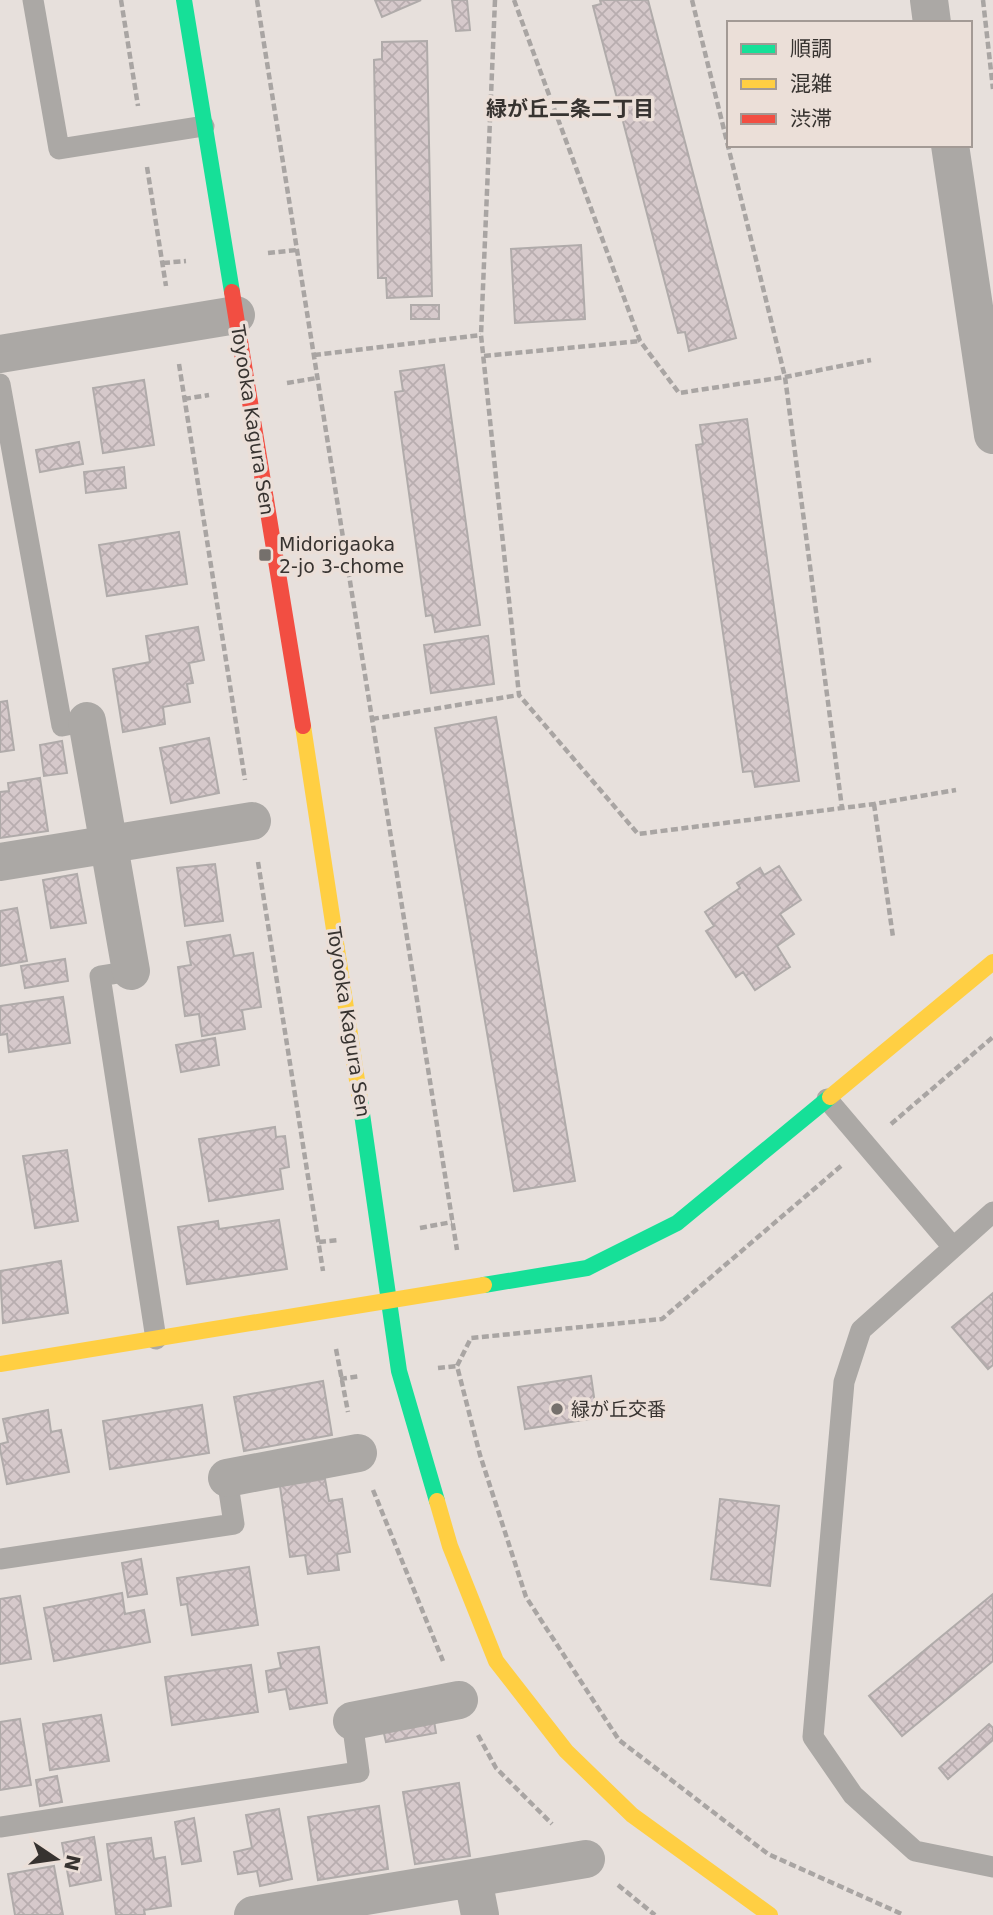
<svg xmlns="http://www.w3.org/2000/svg" width="993" height="1915" viewBox="0 0 993 1915" font-family="'DejaVu Sans','Noto Sans JP',sans-serif">
	<style>
		.building { fill: url(#building-cross-hatch); stroke: #b0abaa; stroke-width: 2 }
		.lines { fill: none; stroke-linecap: round; stroke-linejoin: round }
		.path { stroke: #a9a5a3; stroke-width: 4.5; stroke-dasharray: 7 3.5; stroke-linecap: butt }
		.lane { stroke: #aba8a5; stroke-width: 21 }
		.street { stroke: #aba8a5; stroke-width: 38 }
		.fast { stroke: #16e098; stroke-width: 16 }
		.slow { stroke: #ffcf43; stroke-width: 16 }
		.jam { stroke: #f24e42; stroke-width: 16 }
		.poi-dot { fill: #75706c; stroke: #ebdfd8; stroke-width: 2.5 }
		.labels { text-anchor: middle; dominant-baseline: central; stroke-width: 7; stroke-linejoin: round; paint-order: stroke }
		.street-label { font-size: 19px; fill: #373330; stroke: #ebdfd8 }
		.poi-label { font-size: 19px; fill: #373330; stroke: #ebdfd8; text-anchor: start }
		.neighbourhood-label { font-size: 21px; font-weight: bold; fill: #373330; stroke: #ebdfd8 }
	</style>
	<defs>
		<pattern id="building-cross-hatch" width="8" height="8" patternUnits="userSpaceOnUse" patternTransform="scale(1.75)"><rect width="8" height="8" fill="#d6c9cb"/><path d="M0 0l8 8M0 8l8-8" fill="none" stroke="#b8adaf"/></pattern>
	</defs>
	<rect width="100%" height="100%" fill="#e7e0dc"/>
	<path class="building" d="M375,0H421L382,17Z
		M452,0H467L470,30L456,31Z
		M600,0H648L736,338L689,351L685,332L678,333L593,6L601,4Z
		M427,41L432,296L387,298L386,278H378L374,60L382,59V42Z
		M581,245L585,319L515,323L511,249Z
		M411,305H439V319H411Z
		M444,365L480,625L435,632L432,615L426,616L395,392L403,391L400,371Z
		M144,380L154,445L103,453L93,388Z
		M747,419L799,781L755,787L752,771L743,772L696,445L703,444L700,425Z
		M79,442L83,464L40,472L36,450Z
		M124,467L126,488L86,493L84,472Z
		M179,532L187,584L107,596L99,545Z
		M198,627L204,660L189,663L193,683L187,684L190,702L163,707L165,724L123,732L113,669L150,662L146,636Z
		M488,636L494,684L431,693L424,645Z
		M7,701L14,750L0,752V702Z
		M496,717L575,1181L514,1191L435,728Z
		M209,738L219,793L171,803L160,748Z
		M62,741L67,773L44,776L40,745Z
		M40,778L48,831L0,838V792L9,791L8,783Z
		M215,864L223,921L185,926L177,868Z
		M779,866L801,900L780,914L794,934L777,946L790,967L755,990L743,972L736,977L706,931L714,926L705,912L740,888L737,883L760,868L764,875Z
		M77,874L86,923L51,928L43,880Z
		M17,908L27,961L0,966V911Z
		M230,935L234,956L253,953L261,1007L242,1010L245,1029L202,1036L199,1014L185,1016L178,967L191,965L187,942Z
		M65,959L68,981L25,988L21,966Z
		M63,997L70,1043L9,1052L7,1034L0,1035V1006Z
		M215,1038L219,1065L181,1072L176,1045Z
		M275,1127L276,1137L285,1136L289,1167L280,1169L283,1189L209,1201L199,1139Z
		M67,1150L78,1221L35,1228L23,1156Z
		M279,1220L287,1269L187,1284L178,1227L218,1221L219,1229Z
		M61,1261L68,1313L3,1323L0,1271Z
		M993,1293V1365L988,1369L952,1327Z
		M591,1376L597,1418L525,1429L518,1387Z
		M323,1381L332,1435L244,1451L234,1397Z
		M202,1405L209,1453L110,1469L103,1421Z
		M48,1410L51,1432L61,1430L69,1472L7,1484L0,1449V1444L8,1442L3,1419Z
		M325,1479L329,1501L342,1499L350,1552L337,1554L339,1570L308,1574L305,1555L290,1557L280,1486Z
		M720,1499L779,1506L770,1586L711,1579Z
		M141,1559L147,1594L128,1597L122,1563Z
		M249,1567L258,1625L192,1635L187,1604L181,1605L177,1578Z
		M122,1593L125,1614L144,1610L150,1642L54,1661L44,1608Z
		M993,1594V1661L902,1736L869,1696Z
		M20,1596L31,1659L0,1664V1599Z
		M319,1647L327,1703L290,1709L286,1689L269,1692L266,1671L281,1668L278,1653Z
		M251,1665L258,1712L172,1725L165,1677Z
		M101,1715L109,1761L50,1770L43,1724Z
		M433,1715L436,1733L386,1742L382,1725Z
		M20,1719L31,1785L0,1790V1722Z
		M989,1724L993,1728V1740L948,1779L939,1768Z
		M57,1776L62,1802L40,1806L36,1780Z
		M459,1783L470,1856L415,1864L403,1792Z
		M379,1806L388,1869L318,1880L308,1817Z
		M279,1809L292,1879L260,1886L257,1871L238,1874L234,1852L252,1848L246,1815Z
		M194,1818L201,1861L182,1864L175,1822Z
		M94,1837L101,1880L70,1886L62,1843Z
		M151,1838L154,1859L165,1857L171,1906L144,1910L145,1915H116L107,1844Z
		M54,1866L63,1915H15L8,1874Z"/>
	<g class="lines">
		<path class="path" d="M121,0L138,106
			M257,0L457,1250
			M495,0L481,335L519,695L638,834L874,804L956,790
			M514,0L640,341L679,393L785,377L871,360
			M692,0L785,377L842,808
			M983,0L993,89
			M147,167L166,286
			M268,253L297,250
			M163,263L186,261
			M314,355L481,335
			M484,356L640,341
			M179,364L245,780
			M287,383L317,378
			M184,399L209,395
			M372,719L519,695
			M874,804L893,937
			M258,862L323,1271
			M891,1124L993,1037
			M841,1166L662,1319L471,1338L457,1366L480,1455L526,1597L619,1740L768,1854L904,1915
			M420,1228L452,1222
			M319,1242L339,1240
			M336,1349L348,1412
			M438,1368L457,1366
			M340,1379L360,1376
			M373,1490L443,1661
			M478,1735L496,1768L552,1824
			M618,1885L655,1915"/>
		<path class="lane" d="M33,0L59,149L204,126
			M0,384L62,726L87,721
			M131,971L100,976L156,1339
			M827,1099L952,1246
			M993,1212L861,1330L844,1382L813,1737L853,1795L915,1851L993,1867
			M0,1559L234,1524L227,1478
			M0,1827L359,1772L352,1721"/>
		<path class="street" d="M929,0L932,23
			M950,145L993,435
			M0,354L236,315
			M87,721L131,971
			M0,862L252,821
			M227,1478L358,1453
			M352,1721L459,1700
			M473,1879L480,1915
			M253,1915L586,1859"/>
		<path class="fast" d="M184,0L232,292
			M360,1100L399,1371L437,1501
			M484,1285L587,1268L677,1223L830,1097"/>
		<path class="slow" d="M303,726L360,1100
			M830,1097L993,962
			M0,1364L484,1285
			M437,1501L450,1546L496,1661L566,1751L632,1815L770,1915"/>
		<path class="jam" d="M232,292L303,726"/>
	</g>
	<g class="poi-dot">
		<rect x="258" y="548" width="14" height="14" rx="3.5"/>
		<circle cx="557" cy="1409" r="7"/>
	</g>
	<g class="labels">
		<g class="street-label">
			<text transform="translate(253 420) rotate(81)">Toyooka Kagura Sen</text>
			<text transform="translate(349 1022) rotate(81)">Toyooka Kagura Sen</text>
		</g>
		<g class="poi-label">
			<text x="279" y="544">Midorigaoka<tspan x="279" dy="22">2-jo 3-chome</tspan></text>
			<text x="571" y="1409">緑が丘交番</text>
		</g>
		<g class="neighbourhood-label">
			<text x="570" y="109">緑が丘二条二丁目</text>
		</g>
	</g>
	<rect x="727" y="21" width="245" height="126" fill="#ebdfd8" stroke="#a39a95" stroke-width="2"/>
	<rect x="741" y="44" width="35" height="10" fill="#16e098" stroke="#a39a95" stroke-width="2"/>
	<text x="790" y="56" font-size="21" fill="#373330">順調</text>
	<rect x="741" y="79" width="35" height="10" fill="#ffcf43" stroke="#a39a95" stroke-width="2"/>
	<text x="790" y="91" font-size="21" fill="#373330">混雑</text>
	<rect x="741" y="114" width="35" height="10" fill="#f24e42" stroke="#a39a95" stroke-width="2"/>
	<text x="790" y="126" font-size="21" fill="#373330">渋滞</text>
	<g transform="translate(56 1859) rotate(103)" stroke="#ebdfd8" stroke-width="5" paint-order="stroke">
	<path d="M0-5L12 26L0 18L-12 26Z" fill="#373330"/>
	<text y="-10" font-size="19" font-weight="bold" text-anchor="middle" fill="#373330">N</text>
	</g>
</svg>
